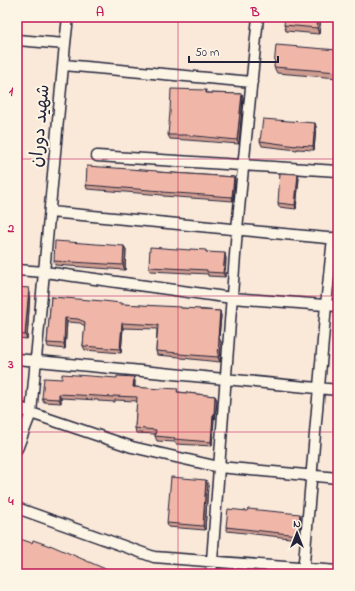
<svg xmlns="http://www.w3.org/2000/svg" width="355" height="591" viewBox="0 0 355 591" font-family="'Indie Flower','Playpen Sans Arabic',sans-serif">
	<style>
		.lines { fill: none; stroke-linecap: round; stroke-linejoin: round }
		.minor-casing { stroke: #22223b; stroke-width: 13 }
		.minor { stroke: #fcf5e5; stroke-width: 10 }
		.wall { fill: #ce9d90; stroke: #22223b }
		.shaded-wall { fill: #a88076; stroke: #22223b }
		.building { fill: #f0b7a8; stroke: #22223b }
		.grid { fill: none; stroke: #c2185b; stroke-width: 1; stroke-opacity: 0.55 }
		.labels { text-anchor: middle; dominant-baseline: central; stroke-width: 4; stroke-linejoin: round; paint-order: stroke }
		.street-label { font-size: 18px; fill: #22223b; stroke: #fcf5e5 }
		.neatline { fill: none; stroke: #c2185b; stroke-width: 1.5 }
		.grid-label { font-size: 13px; text-anchor: middle; font-weight: bold; fill: #c2185b }
	</style>
	<rect width="100%" height="100%" fill="#fae9d9"/>
	<filter id="ink" filterUnits="userSpaceOnUse"><feTurbulence type="fractalNoise" baseFrequency=".025" numOctaves="2"/><feDisplacementMap in="SourceGraphic" scale="8" xChannelSelector="R" yChannelSelector="G"/><feConvolveMatrix kernelMatrix="1 2 1 2 8 2 1 2 1" color-interpolation-filters="sRGB"/></filter>
	<g filter="url(#ink)">
		<g class="lines">
			<g class="minor-casing">
				<path id="minor" d="M17,40L65,44L31,413L17,449
					M65,44L68,17
					M64,65L252,82
					M97,156L338,171
					M50,212L338,239
					M17,270L45,272L232,298L338,306
					M17,359L338,390
					M17,406L31,413L132,447L219,467L338,478
					M17,508L154,557L338,571
					M211,574L237,229L258,17
					M303,574L326,305L333,238"/>
			</g>
			<use href="#minor" class="minor"/>
		</g>
		<path class="wall" d="M321,17L319,34L286,31L284,25Z
			M338,50V78L277,73L274,67Z
			M206,90L207,93L242,94L243,98L239,144L187,140L170,139L168,135Z
			M315,123L316,127L314,150L297,149V150L262,146L260,141Z
			M158,172L234,177L235,182L233,201L163,196V195L87,189L86,185Z
			M299,178L296,209L279,207L278,203Z
			M124,246L126,250L125,270L55,265L54,261Z
			M190,250L207,252L226,258L225,277L208,276V274L150,271L149,267Z
			M17,287L30,293L27,339L17,338Z
			M51,297L121,304L182,308L220,311L221,316L219,338L221,342L220,362L181,358L180,357L157,355L156,351L157,329L123,328L121,353L85,350L83,346L85,326L80,323L67,322L65,349L48,347L47,343Z
			M62,379L135,381V387L179,392L215,396L217,400L215,419H214L212,446L176,444L175,442L157,441L155,436V434L136,433L135,428L137,401L115,400V402L98,401V400L61,398V403L44,402L42,398Z
			M208,485L205,530L168,527L167,523Z
			M301,519L299,539L227,531L226,527Z"/>
		<path class="shaded-wall" d="M318,17H321L319,34L317,28Z
			M242,94L243,98L239,144L237,140Z
			M315,123L316,127L314,150L313,146Z
			M298,174L299,178L296,209L295,205Z
			M234,177L235,182L233,201L232,197Z
			M124,246L126,250L125,270L123,265Z
			M225,253L226,258L225,277L223,273Z
			M29,288L30,293L27,339L25,335Z
			M220,311L221,316L219,338L221,342L220,362L218,357V338Z
			M65,318L67,322L65,349L64,344Z
			M122,323L123,328L121,353L120,349Z
			M134,377L135,381L134,391L133,387Z
			M59,394L61,398V403L59,399Z
			M215,396L217,400L215,419L214,415Z
			M213,415L214,419L212,446L211,442Z
			M206,480L208,485L205,530L203,526Z
			M300,514L301,519L299,539L298,535Z"/>
		<path class="building" d="M285,17H318L317,28L284,25Z
			M276,45L338,50V72L274,67Z
			M171,89L206,90V93L242,94L237,140L186,135H168L170,112Z
			M263,119L315,123L313,146L296,145V146L260,141Z
			M87,166L157,171V172L234,177L232,197L162,192V191L86,185Z
			M280,173L298,174L295,205L278,203Z
			M55,241L124,246L123,265L54,261Z
			M150,247L190,250V249L206,250V252L225,253L223,273L207,272V270L149,267Z
			M17,287L29,288L25,335L17,334Z
			M51,297L103,301L121,303V304L181,307V308L200,309V310L220,311L218,338H219L218,357L179,354V353L156,351L158,325L122,323L120,349L83,346L85,322L78,319L65,318L64,344L47,343Z
			M62,374L117,378V376L134,377L133,387L161,389V388L178,389L177,392L215,396L214,415H213L211,442L174,439L175,438L155,436L156,430L135,428L137,397L113,396V397L97,396L59,394V399L42,398L44,378L62,379Z
			M171,477L206,480L203,526L167,523Z
			M228,509L247,511L248,509L300,514L298,535L226,527Z
			M17,538L32,543L33,540L50,546V545L103,568L121,574H66L59,572L58,574H17Z"/>
	</g>
	<path class="grid" d="M178,17V574M17,159H338M17,296H338M17,432H338"/>
	<g class="labels">
		<g class="street-label">
			<text transform="translate(41 126) rotate(-85)">شهید دوران</text>
		</g>
	</g>
	<rect width="355" height="591" fill="none" stroke="#fcf5e5" stroke-width="44"/>
	<g transform="translate(297 533)" stroke="#fcf5e5" stroke-width="3" paint-order="stroke">
	<path d="M0-3L7 15L0 10L-7 15Z" fill="#22223b"/>
	<text y="-6" font-size="11" font-weight="bold" text-anchor="middle" fill="#22223b">N</text>
	</g>
	<path d="M189 56v6h89v-6" fill="none" stroke="#22223b" stroke-width="2"/>
	<text x="195" y="56" font-size="12" fill="#22223b" stroke="#fcf5e5" stroke-width="3" paint-order="stroke">50 m</text>
	<rect x="22" y="22" width="311" height="547" class="neatline"/>
	<g class="grid-label">
		<text x="100" y="16">A</text>
		<text x="255" y="16">B</text>
		<text x="11" y="95">1</text>
		<text x="11" y="232">2</text>
		<text x="11" y="368">3</text>
		<text x="11" y="505">4</text>
	</g>
</svg>
